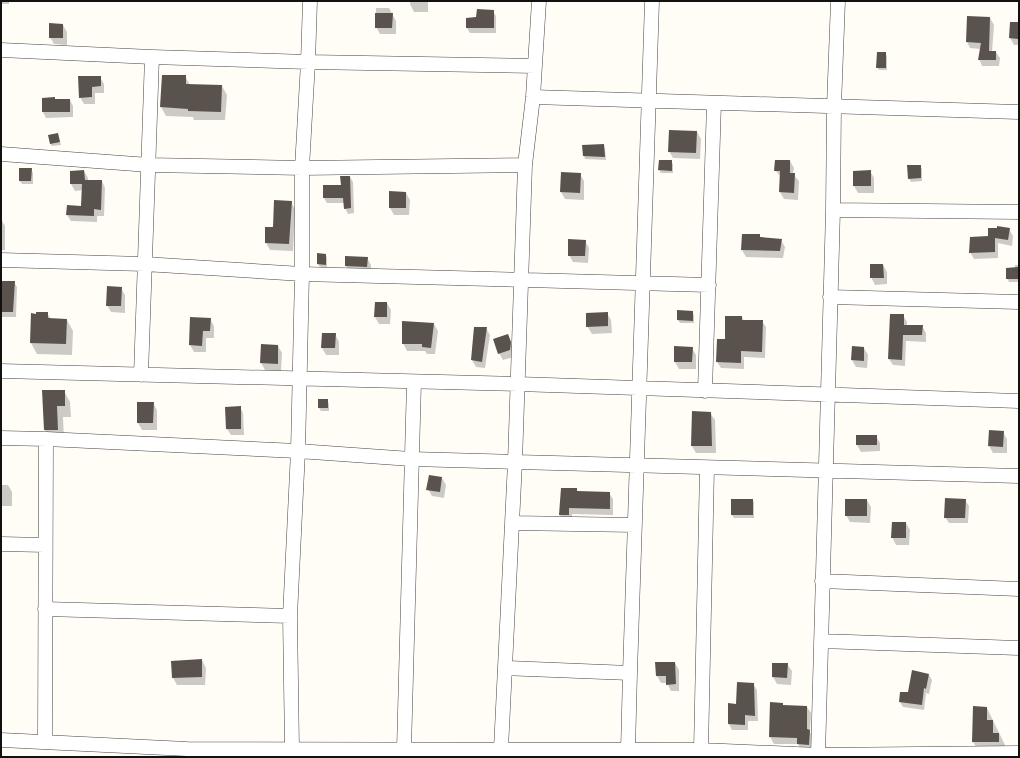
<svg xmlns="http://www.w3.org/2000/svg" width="1020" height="758" viewBox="0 0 1020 758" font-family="'Playfair Display',serif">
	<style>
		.shadow { fill: #0003 }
		.building { fill: #5a524d }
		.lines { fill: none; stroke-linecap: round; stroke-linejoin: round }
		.street-casing { stroke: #444; stroke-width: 15 }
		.street { stroke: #fff; stroke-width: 14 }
	</style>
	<rect width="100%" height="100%" fill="#fffdf5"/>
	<path class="shadow" d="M1,1H9V4H1Z
		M410,1H428V12H414L410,4Z
		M376,8H389L396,21V34H380L376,27Z
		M493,11L496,16V33H470L467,28V19L477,18Z
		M990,18L994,25L992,52H996L1000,58L999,66H982L979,59L980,49L970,48L967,42Z
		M1010,23H1019V45H1014L1010,38Z
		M63,25L67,32V45L54,44L50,37Z
		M885,53L887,56V70H879L877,67Z
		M185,76L190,85L222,86L227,95L225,120H194L193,117L166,116L161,107Z
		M100,77L104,84V93H95V104H84L80,97Z
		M43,99L70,100L73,106V117L46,118L43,112Z
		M697,132L701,139L700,159L673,158L669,151Z
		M58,134L61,145L52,146L50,143Z
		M603,145L605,148L606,160L585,159L584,156Z
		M671,161L673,164V173H661L659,170Z
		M790,161L794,168L793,174L799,181L798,200L784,199L780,192L781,177L775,170Z
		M920,166L922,169V181L911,182L909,178Z
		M31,169L33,173V184H22L20,181Z
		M84,171L88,178V181H102L105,188L104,216H97V222L71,221L67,215L82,207L83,190L75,191L71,184V172Z
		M870,171L874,178V193H858L854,186V172Z
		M562,173L580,174L584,181V200L565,199L561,192Z
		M350,177L353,182L354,213L348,214L345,208L344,203H327L324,198L342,186Z
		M406,193L410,200L409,215H394L390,208Z
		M291,202L295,209L293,251L270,250L266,243V228H274Z
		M1,219L5,226V250H1Z
		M1009,229L1013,236L1012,246L998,243V258L974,259L970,252L989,237Z
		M742,235L781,240L785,247L783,258L746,257L742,250Z
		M585,241L589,248L588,263L573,262L569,255Z
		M318,254L326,255L327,258V268L320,267L318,264Z
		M367,258L371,265V273H350L346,266Z
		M883,265L887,272V284L875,285L871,277Z
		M1015,265H1019V282H1009L1007,278L1015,268Z
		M1,282H14L17,287L16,317H2V333L1,353Z
		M121,288L125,295V313L111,312L107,305Z
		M387,303L391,310L390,324H379L375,317Z
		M692,312L694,315V323H680L678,320Z
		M47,313L51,319L67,320L73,331L72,355L37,354L31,343Z
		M607,313L611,320L612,333L592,334L587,326Z
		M903,315L907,322V326H922L926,333V342L906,341L905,366L893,365L889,359Z
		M742,317L744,321H762L766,327L765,358L744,357V369L721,368L717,362L726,340Z
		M210,319L214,326V338H206V352H194L190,345Z
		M434,324L438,331L435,354H427L425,351H407L403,343Z
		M486,328L490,335L485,368L476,367L472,360Z
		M335,334L339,342V355H326L322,348Z
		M508,336L514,350V357L503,360L499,353Z
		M262,345L278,346L282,353L281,371L265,370L261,363Z
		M692,348L696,355V369H679L675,362Z
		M864,348L868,355L867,368L856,367L852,360Z
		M43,391H64L70,402L71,417H63L64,441H51L45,430Z
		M327,400L329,404V411H321L319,408Z
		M153,403L157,410V430H142L138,423Z
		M240,407L243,413L244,435H231L227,429Z
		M693,412L710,413L715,420L716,453H696L692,446Z
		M1003,432L1007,439V453H993L989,446Z
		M876,436L880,443V451L861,452L857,445Z
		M442,478L446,485L444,498L432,496L428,489Z
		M1,485H8L12,492V506H1Z
		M562,489H576L578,492L609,493L613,499V515L572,514V521H563L560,515Z
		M753,500L754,503V518H734L732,515Z
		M867,500L871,507L870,523L850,522L846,515Z
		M965,500L969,506L968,523H949L945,517Z
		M906,523L910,530L909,545H896L892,537Z
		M202,660L206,668L205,685H177L173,678Z
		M656,663H675L679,670V691H671L667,683H661L657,676Z
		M773,664H787L792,671L791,685L777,684L773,677Z
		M929,675L932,680L929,694L926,693L924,710L903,707L900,702Z
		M753,684L757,690L758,721H748V730H732L729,724L737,705Z
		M782,704L783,706L807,707L811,713L810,732L813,738L812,751H802L798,744H774L770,737Z
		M987,708L1005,745V753H980L973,742Z"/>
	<path class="building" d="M477,9L494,10V28H466V18L476,17Z
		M375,13H393L392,28H375Z
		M967,16L990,17L989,51H996V60H978L981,43L966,42Z
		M1010,22H1019V39L1009,38Z
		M49,23L63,24V38H49Z
		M877,52H886V68H876Z
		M162,75H186V84L222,85L221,112L188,111V109L160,107Z
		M78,76H101V86L92,87V97L79,98Z
		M55,97V99H70V112H42V98Z
		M669,130L697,131L696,153L668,152Z
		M58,133L60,142L50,144L48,135Z
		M604,144L605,157L583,156L582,145Z
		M659,160H672V171L658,170Z
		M775,160H790V173H795L794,193L779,192L780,171H774Z
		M907,165H921V178L908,179Z
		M19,168H32L31,181H19Z
		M84,170L85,180H102L101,210L94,209V216L66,215L67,205L81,206L82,184H70V171Z
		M871,170V186H853V171Z
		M561,172L581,173L580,193L560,192Z
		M340,176H350L351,208L344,209L343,198H323V185H341Z
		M389,191L406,192V208H389Z
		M274,200L292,201L289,244L265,243V227H273Z
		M997,226L1010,228L1008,240L995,238V252L969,253L970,237L988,236V228H997Z
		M742,234H760V237L782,239L780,251L741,250Z
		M568,239L586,240L585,256H568Z
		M317,253L326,254V265L317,264Z
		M345,256L368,257L367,267L345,266Z
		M870,264H883L884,278H870Z
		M1019,267V279H1006V268Z
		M1,281H15L13,312H1Z
		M107,286L122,287L121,306H106Z
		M375,302H387V317H374Z
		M677,310L693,311V321L677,320Z
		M36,312H48V318L67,319L66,344L30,343L31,313L36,314Z
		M608,312V326L586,327V313Z
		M890,314H904V325H923L922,335H903L902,360L888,359Z
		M725,316H742V320H763L762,352L741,351V363L716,362L717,339H725Z
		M190,317L211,318L210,331H203L202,346L189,345Z
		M402,321L434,323L431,348L422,347V344H402Z
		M474,327H487L482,362L471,360Z
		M322,333H336L335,348H321Z
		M508,334L511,342L510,350L498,354L493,339Z
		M261,344L278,345V364L260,363Z
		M674,346L693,347L692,362H674Z
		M852,346L864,347V361L851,360Z
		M42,390H65V406H57L58,430H44Z
		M318,399H328V408H318Z
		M137,402H154L153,423H137Z
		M241,406V429H226L225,407Z
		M692,411L711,412L712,446H691Z
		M989,430L1004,431L1003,447L988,446Z
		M856,435H877V445H856Z
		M429,475L442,477L440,492L426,490Z
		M561,488H577V491L610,492V509L569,508V515H559Z
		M945,498L966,499L965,518H944Z
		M731,499H753V515H731Z
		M845,499H867V516H845Z
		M892,522H906V538H891Z
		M202,659V677L172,678L171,661Z
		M655,662H675L676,684L666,685V676H656Z
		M772,663H788L787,678L772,677Z
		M912,670L929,674L926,689L924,688L922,705L899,702L900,692H908Z
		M737,682L754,683L755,716L745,715V725L728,724V703L736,704Z
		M770,702L783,703V705L807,706V729L810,730L809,745L797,744V738L769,737Z
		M973,706L987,707V720H993V733H999V742H972Z"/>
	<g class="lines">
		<g class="street-casing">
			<path id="street" d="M1,50L152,57L308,62L535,66
				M533,97L1019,112
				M1,154L149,165L302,168L525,165
				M833,210L1019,212
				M1,260L144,264L302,274L709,285
				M830,297L1019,302
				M1,371L518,384L1019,401
				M141,375L152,57
				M705,391L714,103
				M1,438L46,439L298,451L411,459L1019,476
				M512,523L635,525
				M1,544L45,545
				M822,581L1019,589
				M45,609L290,616
				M821,641L1019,648
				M505,668L630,673
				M1,740L187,749L701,750L818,755L1019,753
				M45,742L46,439
				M292,749L290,616L298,451L302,274V168L308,62L310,1
				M404,749L414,382
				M501,749L515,462L525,165L533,97L539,1
				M628,750L630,673L652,1
				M701,750L707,468
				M818,755L833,210L834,106L838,1"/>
		</g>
		<use href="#street" class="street"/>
	</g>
	<rect width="1020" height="758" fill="none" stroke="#111111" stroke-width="4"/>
</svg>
